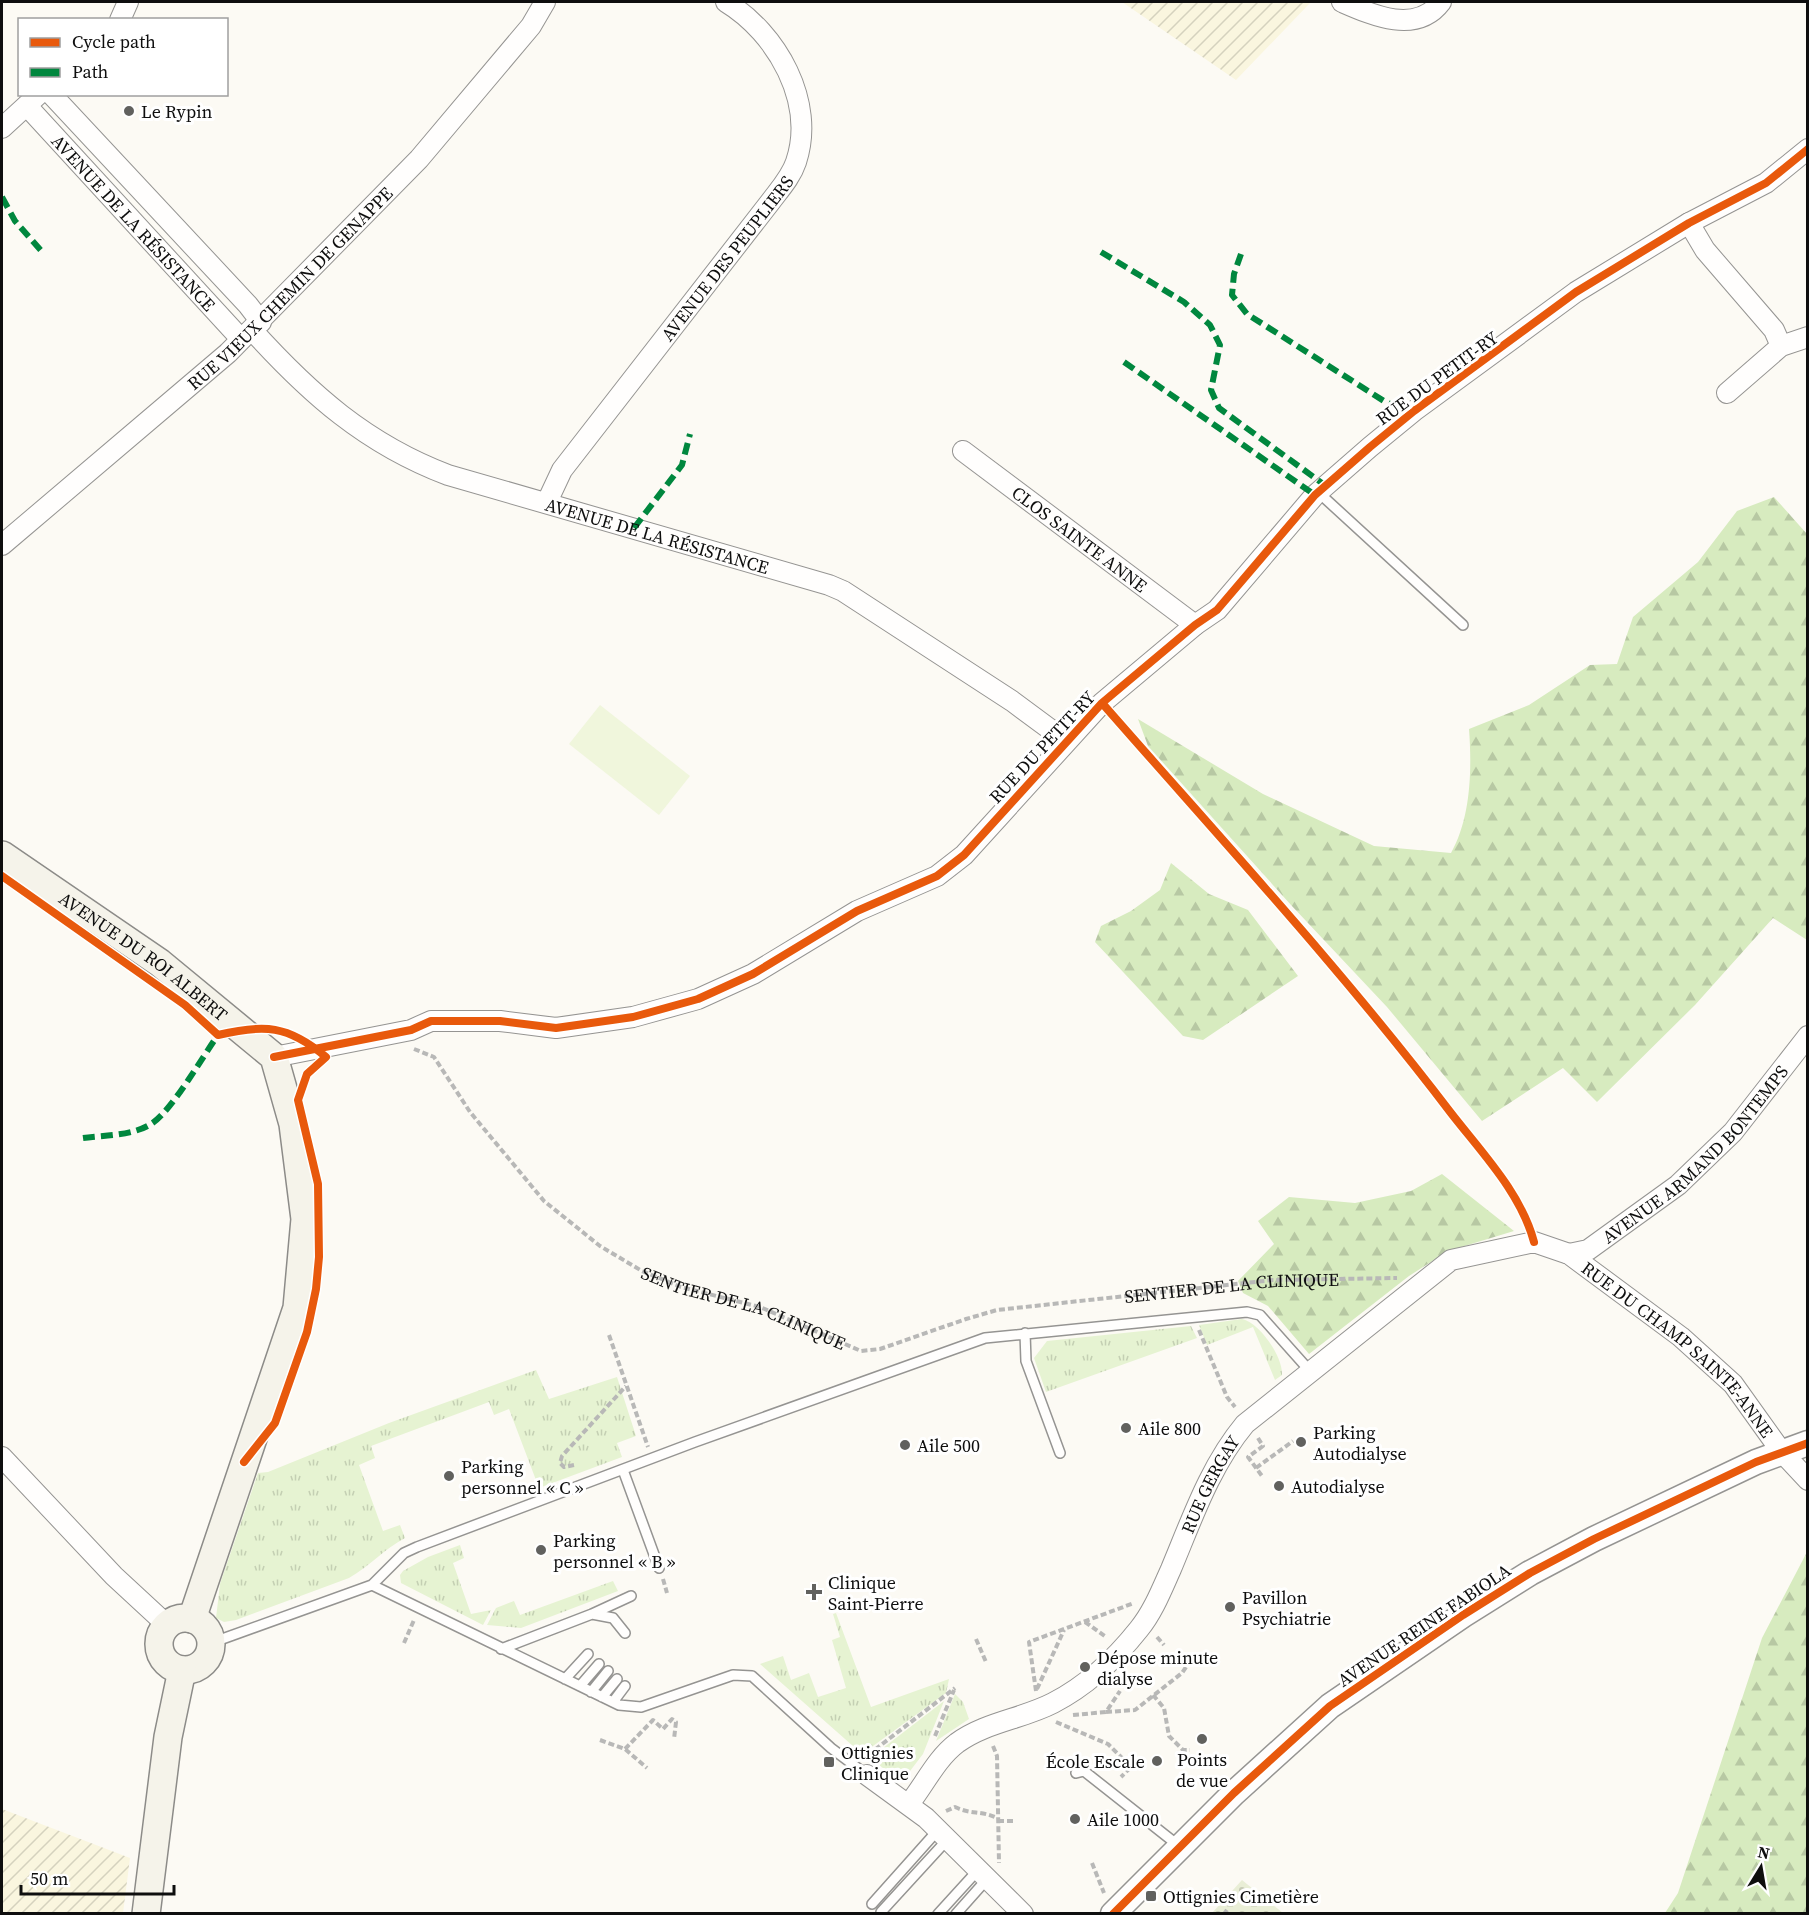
<svg xmlns="http://www.w3.org/2000/svg" width="1809" height="1915" viewBox="0 0 1809 1915" font-family="'Source Serif 4',serif">
	<style>
		.farmland { fill: url(#farmland-furrows) }
		.grass { fill: url(#grass-tufts) }
		.forest { fill: url(#forest-firs) }
		.cemetery { fill: url(#cemetery-stones) }
		.pitch { fill: #f0f6dc }
		.lines { fill: none; stroke-linecap: round; stroke-linejoin: round }
		.service-casing { stroke: #959492; stroke-width: 12 }
		.minor-casing { stroke: #959492; stroke-width: 22 }
		.tertiary-casing { stroke: #959492; stroke-width: 27 }
		.secondary-casing { stroke: #8c8b88; stroke-width: 30 }
		.path { stroke: #b8b8b7; stroke-width: 4; stroke-dasharray: 6 3; stroke-linecap: butt }
		.service { stroke: #fffefd; stroke-width: 9 }
		.minor { stroke: #fffefd; stroke-width: 20 }
		.tertiary { stroke: #fffefd; stroke-width: 24 }
		.secondary { stroke: #f5f3ea; stroke-width: 27 }
		.quiet { stroke: #00873e; stroke-width: 6; stroke-dasharray: 12 6; stroke-linecap: butt }
		.cycleway-casing { stroke: #fff; stroke-width: 11 }
		.cycleway { stroke: #e8590c; stroke-width: 8 }
		.poi-dot { fill: #61615e; stroke: #fff; stroke-width: 2 }
		.labels { text-anchor: middle; dominant-baseline: central; stroke-width: 6; stroke-linejoin: round; paint-order: stroke }
		.poi-label { font-size: 18px; fill: #0e0e0e; stroke: #fff; text-anchor: start }
		.street-label { font-size: 18px; fill: #0e0e0e; stroke: #fff }
	</style>
	<defs>
		<pattern id="farmland-furrows" width="10" height="10" patternUnits="userSpaceOnUse" patternTransform="scale(1.5)"><rect width="10" height="10" fill="#faf6df"/><path d="M-1 1l2-2M0 10L10 0M9 11l2-2" fill="none" stroke="#d5d2be"/></pattern>
		<pattern id="grass-tufts" width="24" height="20" patternUnits="userSpaceOnUse" patternTransform="scale(1.5)"><rect width="24" height="20" fill="#e6f3d2"/><path d="M3 7l-1-3M5 7V3M7 7l1-3M15 17l-1-3M17 17v-4M19 17l1-3" fill="none" stroke="#c4cfb3"/></pattern>
		<pattern id="forest-firs" width="22" height="20" patternUnits="userSpaceOnUse" patternTransform="scale(1.5)"><rect width="22" height="20" fill="#d7ebbf"/><path d="M5 1l3.5 6h-7zM16 11l3.5 6h-7z" fill="#b7c8a3"/></pattern>
		<pattern id="cemetery-stones" width="16" height="16" patternUnits="userSpaceOnUse" patternTransform="scale(1.5)"><rect width="16" height="16" fill="#e9eed6"/><path d="M2 7V4a2 2 0 0 1 4 0v3zM10 15v-3a2 2 0 0 1 4 0v3z" fill="#c7cbb6"/></pattern>
	</defs>
	<rect width="100%" height="100%" fill="#fcfaf4"/>
	<path class="farmland" d="M1122,2H1311L1236,80Z
		M2,1809L130,1858L123,1913H2Z"/>
	<path class="grass" d="M1242,1319C1260,1323 1283,1357 1282,1375L1275,1380L1253,1327L1207,1345L1199,1325Z
		M1191,1326L1197,1338L1046,1392L1034,1358L1047,1341Z
		M536,1370L549,1399L617,1377L636,1436L617,1443L622,1457L539,1488L509,1409L494,1415L489,1402L371,1446L375,1458L359,1465L383,1531L400,1525L405,1538C384,1549 370,1566 349,1578L236,1620L224,1622L216,1618L220,1584L258,1473L268,1472L389,1423Z
		M460,1545L464,1558L453,1563L471,1614L491,1610L483,1625L401,1583L400,1575L403,1571L428,1557Z
		M613,1581L618,1591L521,1628L487,1625L496,1608L514,1601L520,1615Z
		M836,1613L871,1707L949,1679L946,1693L862,1754L760,1664L783,1656L791,1680L809,1673L818,1697L846,1688L832,1640L840,1637L833,1614Z
		M955,1694L963,1702L969,1719L936,1741Z
		M944,1701L923,1754L907,1775H892L870,1758Z"/>
	<path class="forest" d="M1774,497L1807,534V940L1773,918L1695,1005L1597,1102L1563,1068L1482,1121L1387,1007L1291,905L1148,746L1138,719L1263,794L1374,846L1451,853C1471,818 1472,769 1469,729L1529,705L1590,665L1617,664L1633,617L1698,562L1737,511Z
		M1171,863L1209,894L1248,910L1298,976L1203,1040L1183,1036L1095,942L1101,926L1131,911L1160,890Z
		M1442,1174L1514,1231L1448,1251L1409,1276L1309,1354L1268,1306L1243,1293L1238,1281L1274,1244L1258,1221L1289,1197L1355,1203L1411,1191Z
		M1807,1552V1913H1665L1678,1893L1762,1638Z"/>
	<path class="cemetery" d="M1242,1880L1283,1913H1212Z"/>
	<path class="pitch" d="M600,705L690,776L659,815L569,744Z"/>
	<g class="lines">
		<g class="service-casing">
			<path id="service" d="M1318,492L1463,625
				M1025,1333L1026,1361L1060,1453
				M623,1470L659,1568
				M372,1585L404,1553L417,1547L695,1442L985,1338L1247,1312L1260,1315L1309,1370
				M592,1614L631,1596
				M211,1643L372,1585L619,1705L641,1707L733,1675L752,1676L831,1748L867,1775
				M501,1649L592,1614L613,1618L625,1633
				M565,1679L588,1654
				M580,1686L599,1664
				M591,1692L608,1671
				M602,1697L617,1679
				M613,1702L625,1686
				M1076,1773L1084,1771L1179,1846
				M872,1904L938,1830
				M881,1912L947,1840
				M938,1914L979,1869
				M956,1914L988,1878"/>
		</g>
		<g class="minor-casing">
			<g id="minor">
				<path d="M1342,2C1372,15 1416,35 1441,2"/>
				<path d="M120,20L128,2"/>
				<path d="M51,94L248,305L261,322"/>
				<path id="s2" d="M27,106L241,339"/>
				<path d="M2,128L39,94"/>
				<path d="M1689,223L1705,250L1774,330L1781,346"/>
				<path id="s3" d="M252,330C310,394 366,444 448,475L829,585L843,591L1012,701L1066,741"/>
				<path d="M1727,393L1781,346L1808,337"/>
				<path id="s4" d="M963,451L1195,625"/>
				<path id="s5" d="M547,502L562,470L771,201C780,189 791,177 796,162C816,102 777,33 726,2"/>
				<path id="s6" d="M2,545L228,353L419,159L531,26L545,2"/>
				<path d="M274,1057L411,1030L431,1021H500L556,1028L633,1017L698,999L753,974L857,911L937,876L964,855L1102,703L1195,625L1217,610L1315,495L1370,447L1414,411L1576,292L1689,223L1766,183L1808,149"/>
				<path id="s7" d="M1569,1254L1588,1250L1678,1185L1733,1132L1808,1036"/>
				<path d="M2,1457L114,1576L167,1625"/>
				<path d="M867,1775L926,1818L1023,1914"/>
				<path id="s8" d="M909,1804C925,1784 936,1759 957,1743C986,1722 1022,1719 1053,1703C1086,1686 1116,1658 1139,1629C1153,1612 1162,1589 1171,1569C1192,1519 1210,1466 1245,1424L1451,1260L1534,1242L1569,1254L1681,1337L1733,1384L1781,1451L1808,1480"/>
			</g>
		</g>
		<g class="tertiary-casing">
			<path id="tertiary" d="M1113,1914L1234,1793L1330,1706L1463,1615L1530,1573L1594,1539L1756,1462L1808,1443"/>
		</g>
		<g class="secondary-casing">
			<g id="secondary">
				<path id="s9" d="M2,855L160,963L274,1057L293,1124L305,1219L297,1308L192,1619"/>
				<circle cx="185" cy="1644" r="26"/>
				<path d="M146,1914L168,1737L182,1670"/>
			</g>
		</g>
		<g class="path">
			<path id="s1" d="M414,1049L434,1057L470,1112L544,1201L600,1246L642,1271L681,1287L760,1307L861,1351L880,1349L966,1319L997,1310L1273,1280L1397,1278"/>
			<path d="M1199,1330L1227,1397L1235,1407"/>
			<path d="M609,1335L648,1447"/>
			<path d="M1258,1438L1263,1446L1248,1457L1262,1476"/>
			<path d="M574,1465L564,1467L560,1463L562,1456L626,1386"/>
			<path d="M1256,1468L1293,1441"/>
			<path d="M663,1579L667,1593"/>
			<path d="M1085,1622L1106,1637"/>
			<path d="M1157,1637L1164,1645"/>
			<path d="M976,1639L986,1662"/>
			<path d="M404,1643L414,1620"/>
			<path d="M1037,1689L1064,1630"/>
			<path d="M1036,1691L1029,1642L1134,1603"/>
			<path d="M1153,1695L1164,1708L1169,1736L1183,1750H1190"/>
			<path d="M1106,1712L1135,1710L1182,1673L1186,1667"/>
			<path d="M1073,1715L1106,1712L1120,1691"/>
			<path d="M1056,1722L1108,1744L1131,1767L1121,1777"/>
			<path d="M935,1736L954,1690"/>
			<path d="M600,1740L625,1749L647,1768"/>
			<path d="M993,1746L997,1756L999,1863"/>
			<path d="M625,1749L653,1720L663,1729L672,1719L676,1722L674,1739"/>
			<path d="M868,1755L955,1688"/>
			<path d="M946,1811L955,1807C972,1815 980,1810 997,1818"/>
			<path d="M998,1821H1015"/>
			<path d="M1092,1863L1104,1893"/>
			<path d="M1224,1914L1227,1910"/>
		</g>
		<use href="#service" class="service"/>
		<use href="#minor" class="minor"/>
		<use href="#tertiary" class="tertiary"/>
		<use href="#secondary" class="secondary"/>
		<path class="quiet" d="M2,197L15,221L44,254
			M1101,252L1184,302L1210,325L1220,345L1211,390L1219,408L1326,486
			M1241,254L1234,274L1232,295L1247,314L1387,403L1414,411
			M1124,362L1315,495
			M634,528L682,465L690,434
			M83,1138C104,1135 132,1136 151,1124C171,1112 203,1056 218,1035"/>
		<g class="cycleway-casing">
			<path id="cycleway" d="M1102,703C1220,838 1343,971 1451,1113C1482,1153 1521,1193 1534,1242
				M2,876L185,1005L218,1035C264,1024 288,1025 326,1057L307,1074L298,1100L318,1184L319,1257L316,1289L307,1332L275,1423L244,1462
				M274,1057L411,1030L431,1021H500L556,1028L633,1017L698,999L753,974L857,911L937,876L964,855L1102,703L1195,625L1217,610L1315,495L1370,447L1414,411L1576,292L1689,223L1766,183L1808,149
				M1113,1914L1234,1793L1330,1706L1463,1615L1530,1573L1594,1539L1756,1462L1808,1443"/>
		</g>
		<use href="#cycleway" class="cycleway"/>
	</g>
	<g class="poi-dot">
		<circle cx="129" cy="111" r="6"/>
		<circle cx="1126" cy="1428" r="6"/>
		<circle cx="1301" cy="1442" r="6"/>
		<circle cx="905" cy="1445" r="6"/>
		<circle cx="449" cy="1476" r="6"/>
		<circle cx="1279" cy="1486" r="6"/>
		<circle cx="541" cy="1550" r="6"/>
		<path d="M811 1583h6v6h6v6h-6v6h-6v-6h-6v-6h6z"/>
		<circle cx="1230" cy="1607" r="6"/>
		<circle cx="1085" cy="1667" r="6"/>
		<circle cx="1202" cy="1739" r="6"/>
		<circle cx="1157" cy="1761" r="6"/>
		<rect x="823" y="1756" width="12" height="12" rx="3"/>
		<circle cx="1075" cy="1819" r="6"/>
		<rect x="1145" y="1890" width="12" height="12" rx="3"/>
	</g>
	<g class="labels">
		<g class="poi-label">
			<text x="141" y="111">Le Rypin</text>
			<text x="1138" y="1428">Aile 800</text>
			<text x="1313" y="1432">Parking<tspan x="1313" dy="21">Autodialyse</tspan></text>
			<text x="917" y="1445">Aile 500</text>
			<text x="461" y="1466">Parking<tspan x="461" dy="21">personnel « C »</tspan></text>
			<text x="1291" y="1486">Autodialyse</text>
			<text x="553" y="1540">Parking<tspan x="553" dy="21">personnel « B »</tspan></text>
			<text x="828" y="1582">Clinique<tspan x="828" dy="21">Saint-Pierre</tspan></text>
			<text x="1242" y="1597">Pavillon<tspan x="1242" dy="21">Psychiatrie</tspan></text>
			<text x="1097" y="1657">Dépose minute<tspan x="1097" dy="21">dialyse</tspan></text>
			<text x="841" y="1752">Ottignies<tspan x="841" dy="21">Clinique</tspan></text>
			<text x="1202" y="1759" text-anchor="middle">Points<tspan x="1202" dy="21">de vue</tspan></text>
			<text x="1145" y="1761" text-anchor="end">École Escale</text>
			<text x="1087" y="1819">Aile 1000</text>
			<text x="1163" y="1896">Ottignies Cimetière</text>
		</g>
		<g class="street-label">
			<text stroke="none"><textPath href="#s2" startOffset="158">AVENUE DE LA RÉSISTANCE</textPath></text>
			<text stroke="none"><textPath href="#s5" startOffset="304">AVENUE DES PEUPLIERS</textPath></text>
			<text stroke="none"><textPath href="#s6" startOffset="386">RUE VIEUX CHEMIN DE GENAPPE</textPath></text>
			<text transform="translate(1437 378) rotate(-36)">RUE DU PETIT-RY</text>
			<text stroke="none"><textPath href="#s3" startOffset="464">AVENUE DE LA RÉSISTANCE</textPath></text>
			<text stroke="none"><textPath href="#s4" startOffset="146">CLOS SAINTE ANNE</textPath></text>
			<text transform="translate(1042 747) rotate(-47)">RUE DU PETIT-RY</text>
			<text stroke="none"><textPath href="#s9" startOffset="174">AVENUE DU ROI ALBERT</textPath></text>
			<text stroke="none"><textPath href="#s7" startOffset="164">AVENUE ARMAND BONTEMPS</textPath></text>
			<text stroke="none"><textPath href="#s1" startOffset="936">SENTIER DE LA CLINIQUE</textPath></text>
			<text stroke="none"><textPath href="#s1" startOffset="432">SENTIER DE LA CLINIQUE</textPath></text>
			<text stroke="none"><textPath href="#s8" startOffset="1059">RUE DU CHAMP SAINTE-ANNE</textPath></text>
			<text stroke="none"><textPath href="#s8" startOffset="458">RUE GERGAY</textPath></text>
			<text transform="translate(1424 1625) rotate(-34)">AVENUE REINE FABIOLA</text>
		</g>
	</g>
	<rect width="1809" height="1915" fill="none" stroke="#0e0e0e" stroke-width="6"/>
	<rect x="18" y="18" width="210" height="78" fill="#ffffff" stroke="#9f9f9f" stroke-width="1.5"/>
	<rect x="30" y="38" width="30" height="9" fill="#e8590c" stroke="#9f9f9f" stroke-width="1.5"/>
	<text x="72" y="48" font-size="18" fill="#0e0e0e">Cycle path</text>
	<rect x="30" y="68" width="30" height="9" fill="#00873e" stroke="#9f9f9f" stroke-width="1.5"/>
	<text x="72" y="78" font-size="18" fill="#0e0e0e">Path</text>
	<g transform="translate(1761 1867) rotate(11)" stroke="#ffffff" stroke-width="4.5" paint-order="stroke">
	<path d="M0-4.5L10 22L0 15L-10 22Z" fill="#0e0e0e"/>
	<text y="-9" font-size="16" font-weight="bold" text-anchor="middle" fill="#0e0e0e">N</text>
	</g>
	<path d="M21 1885v9h153v-9" fill="none" stroke="#0e0e0e" stroke-width="3"/>
	<text x="30" y="1885" font-size="18" fill="#0e0e0e" stroke="#ffffff" stroke-width="4.5" paint-order="stroke">50 m</text>
</svg>
